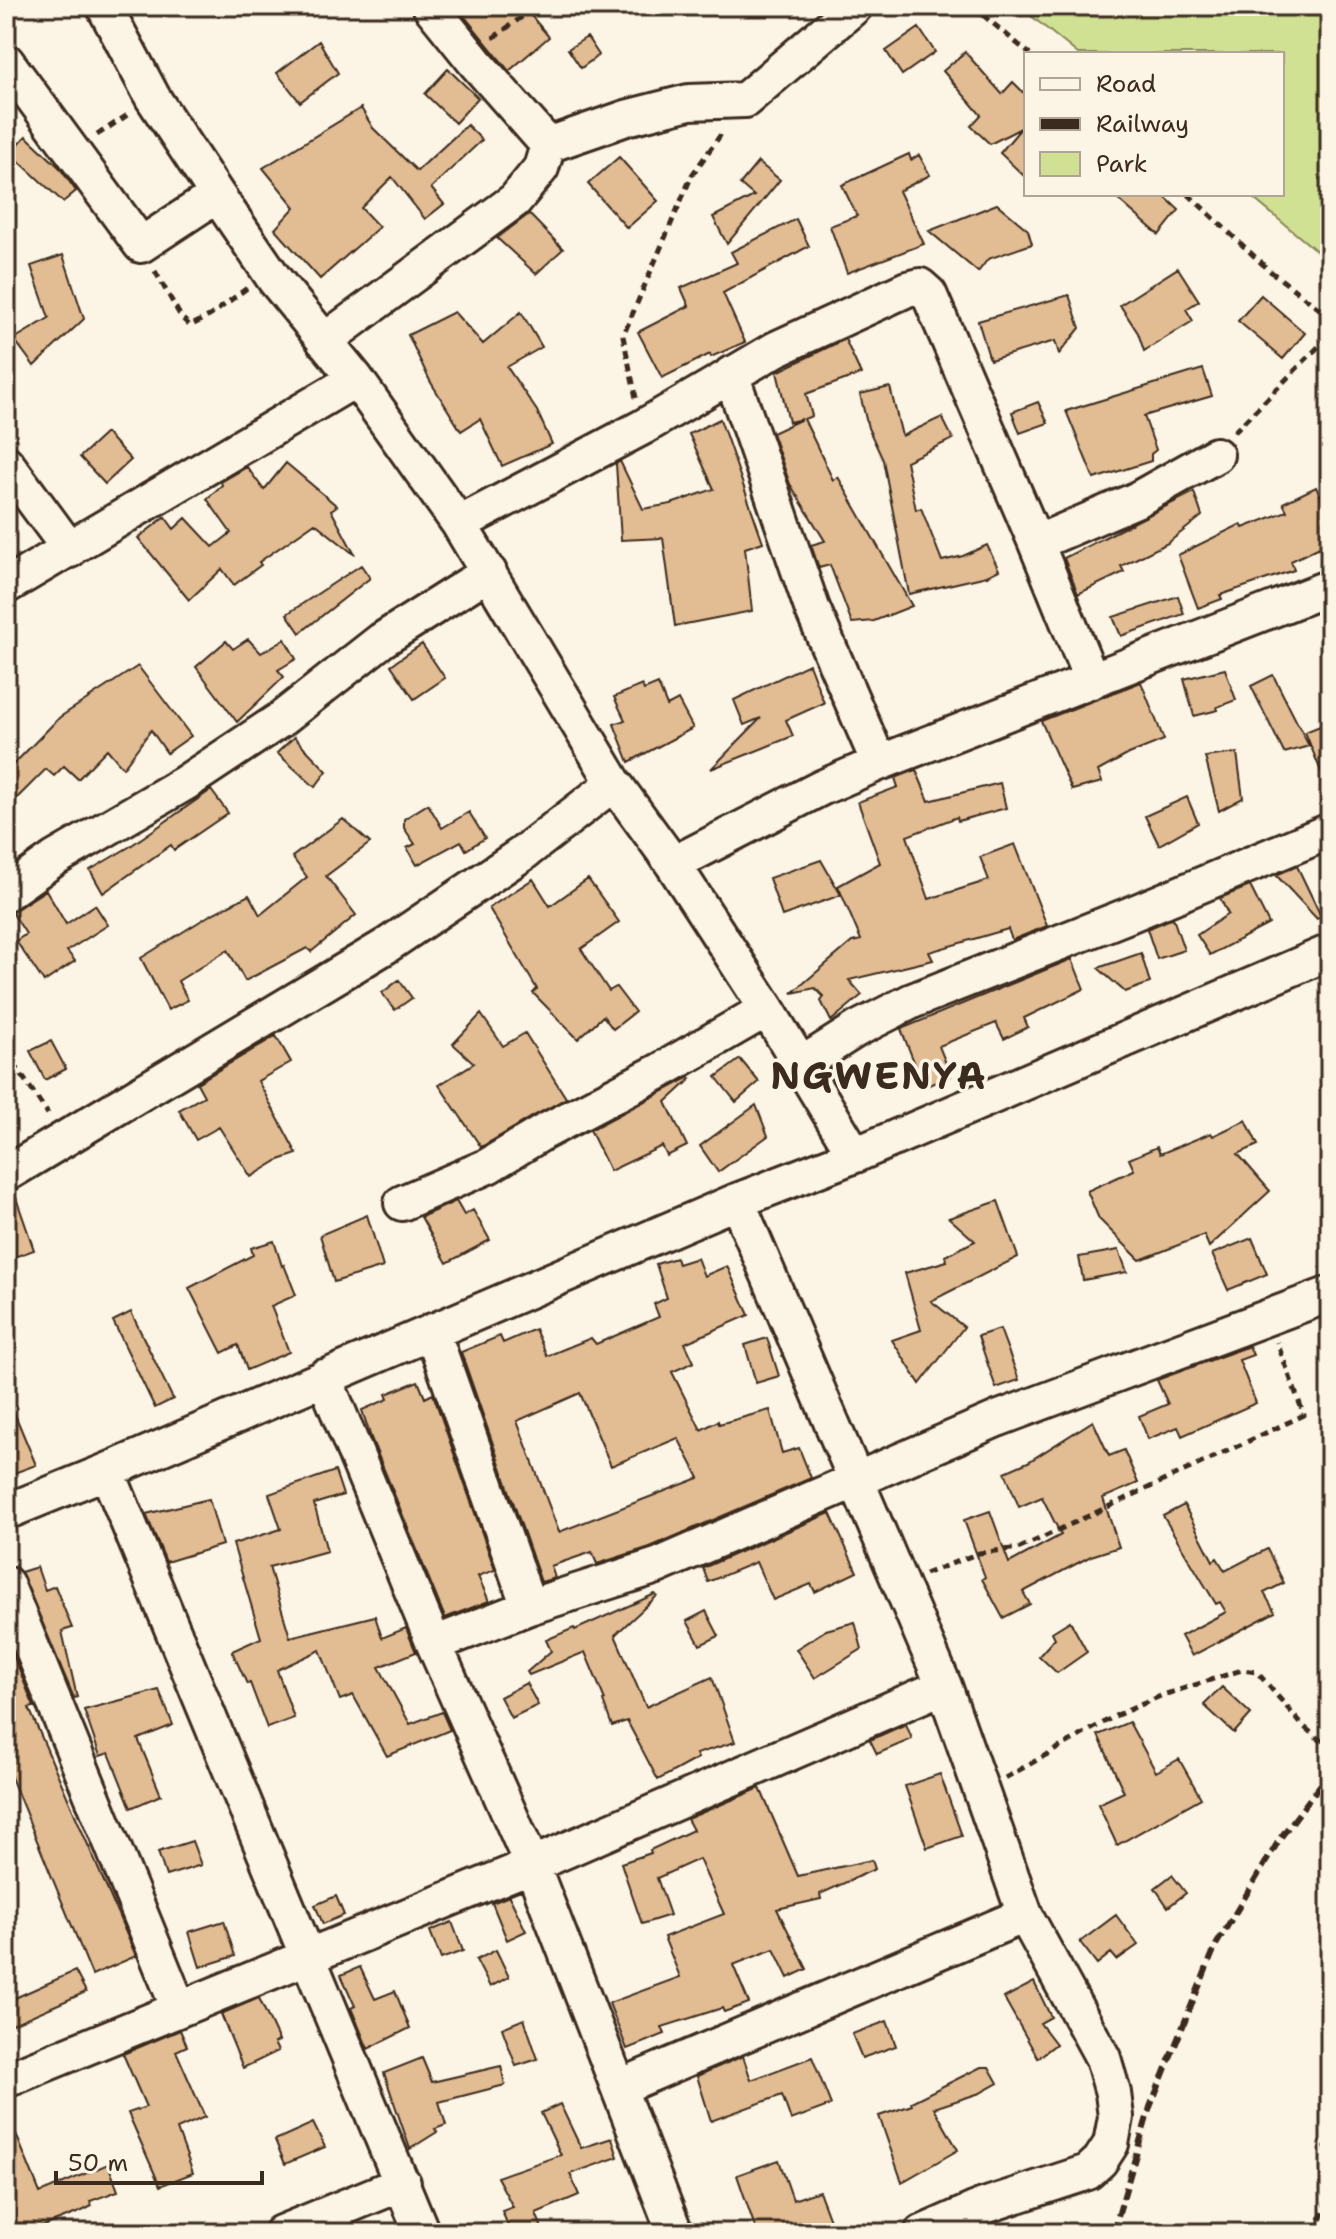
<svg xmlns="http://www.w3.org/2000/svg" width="1336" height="2239" viewBox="0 0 1336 2239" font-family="'Shantell Sans',sans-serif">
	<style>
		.green { fill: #d1e194; stroke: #868659; stroke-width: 2 }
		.building { fill: #e2bc93; stroke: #3b2a1e; stroke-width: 2; fill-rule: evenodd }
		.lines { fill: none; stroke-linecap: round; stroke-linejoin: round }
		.minor-casing { stroke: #3b2a1e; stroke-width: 40 }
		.path { stroke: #3b2a1e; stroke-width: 5; stroke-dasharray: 8 6; stroke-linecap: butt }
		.minor { stroke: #fcf5e5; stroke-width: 34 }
		.rail { stroke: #3b2a1e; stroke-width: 6; stroke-dasharray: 12 6; stroke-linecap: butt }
		.labels { text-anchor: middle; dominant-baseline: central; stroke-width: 7; stroke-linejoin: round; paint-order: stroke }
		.district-label { font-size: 38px; font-weight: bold; letter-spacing: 2px; fill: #3b2a1e; stroke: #fcf5e5 }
	</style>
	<rect width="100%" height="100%" fill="#fcf5e5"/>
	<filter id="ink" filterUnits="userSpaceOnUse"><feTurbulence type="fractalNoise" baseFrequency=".0125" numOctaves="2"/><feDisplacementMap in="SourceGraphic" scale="16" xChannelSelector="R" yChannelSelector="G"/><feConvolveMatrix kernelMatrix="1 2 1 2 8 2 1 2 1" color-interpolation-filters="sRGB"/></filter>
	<g filter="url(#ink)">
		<path class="green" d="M1019,6H1330V262L1248,194H1282V54H1078Z"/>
		<path class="building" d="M456,6H523L549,37L509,71Z
			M919,28L935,52L902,75L886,51Z
			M587,37L599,55L581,68L568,49Z
			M319,41L338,73L300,102L277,73Z
			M965,52L1002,94L1013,82L1026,95V178L1000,153L1021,128L990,144L971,126L981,115L943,71Z
			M448,69L478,98L455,123L425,94Z
			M361,108L373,128L417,171L467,125L482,140L431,188L444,204L425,219L392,177L361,208L379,227L320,279L275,229L295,207L263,168Z
			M26,136L59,167L76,191L63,202L10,153Z
			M909,154L911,160L919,155L930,175L899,191L924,244L847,273L830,226L857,216L842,185Z
			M619,157L658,201L627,228L588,184Z
			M758,162L780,180L727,244L713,217L754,196L740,184Z
			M1112,194H1162L1179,210L1159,235Z
			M997,204L1028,230L1032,244L988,259L978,272L929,231Z
			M529,214L563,249L536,274L497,238Z
			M796,219L809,246L723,293L745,342L711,357L710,354L662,378L638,332L689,306L681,288L737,263L731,252Z
			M63,255L84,319L34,366L14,339L49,318L31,266Z
			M1178,268L1199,301L1186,309L1193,321L1144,351L1138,333L1120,305Z
			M1069,295L1080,328L1059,354L1055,341L990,360L978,321Z
			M1261,295L1305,333L1283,359L1238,321Z
			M454,312L483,344L521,312L542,347L507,367L537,411L552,444L502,466L480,419L461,431L430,381L408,335Z
			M845,339L861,374L806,394L812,416L804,419L833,480L838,477L912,606L874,621L852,623L830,565L819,568L811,545L825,541L790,484L772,433L802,419L789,422L777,372Z
			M1203,369L1212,396L1144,416L1156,450L1151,454V461L1094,479L1066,411Z
			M890,387L902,436L942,417L953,439L906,461L916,510L921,508L942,561L963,556L987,545L999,570L987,576L909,594L883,460L868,428L860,394Z
			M1038,402L1048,423L1020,433L1012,412Z
			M720,419L763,542L745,548L752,611L675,626L663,538L621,540L616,464L620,461L643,509L671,504L714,489L689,434Z
			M106,433L131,460L105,484L80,457Z
			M286,463L337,506L331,510L355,555L315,523L259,562L261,565L234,585L222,569L189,600L138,538L165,517L174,529L186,518L213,547L231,533L207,499L222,485L221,482L247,467L264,490Z
			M1316,487L1330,515V542L1291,561L1294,570L1220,595L1222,599L1198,608L1178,555L1241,524L1243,528L1287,511L1283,503Z
			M1194,492L1202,516L1168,543L1121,566L1124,572L1078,594L1064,558Z
			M361,565L370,578L300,633L287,614Z
			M1178,596L1184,614L1121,636L1113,617Z
			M248,639L261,653L285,639L296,659L278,670L284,677L237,722L196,667L226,641L233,649Z
			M422,644L445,678L414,699L391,665Z
			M809,664L824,703L786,720L793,736L711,769L761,718L744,725L734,700Z
			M138,666L191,736L167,753L151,730L123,768L107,749L78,779L64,766L54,776L46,769L6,809V772L60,717Z
			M1225,669L1236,700L1217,707L1218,710L1194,716L1184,679Z
			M1273,675L1309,746L1284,753L1251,686Z
			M1141,682L1164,740L1129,754L1098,771L1102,782L1072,790L1041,721Z
			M658,684L667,706L678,700L693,728L629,762L614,724L625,720L614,697L642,685L644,690Z
			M1330,722V791H1329L1305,732Z
			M294,737L327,771L315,787L277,753Z
			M1237,753L1243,798L1219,811L1205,757Z
			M916,770L929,801L1000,783L1006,808L958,821L957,817L907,836L929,899L989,880L980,857L1015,844L1047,926L1012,940L1008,929L929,952L933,960L849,980L862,995L831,1021L821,1001L824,997L815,988L792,993L852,942L861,940L838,886L880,863L858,802L898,787L895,778Z
			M211,790L228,813L174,850L171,845L103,893L90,870L129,847Z
			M1187,797L1198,823L1159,845L1145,816Z
			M428,804L442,828L469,812L485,838L466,850L461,841L417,865L407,848L415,844L404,828V819Z
			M343,819L370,843L326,876L356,915L311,952L307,948L245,981L228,950L178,981L188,1000L168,1010L141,958L210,915L249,895L260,915L307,877L292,857Z
			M821,860L841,895L782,916L769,878Z
			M1297,866L1321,916L1317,919L1276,875Z
			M533,879L550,906L588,879L619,922L581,949L609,991L616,987L635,1012L613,1029L603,1016L578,1039L533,993L537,989L489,908Z
			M1250,886L1269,924L1210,955L1197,935L1228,914L1220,898Z
			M46,890L66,924L95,905L108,925L67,951L75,961L44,982L16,941L26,934L12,912Z
			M1173,918L1184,950L1157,959L1147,929Z
			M1141,953L1150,983L1125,992L1098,968Z
			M1072,959L1084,989L1024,1018L1028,1027L1004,1039L996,1023L939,1046L951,1076L924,1087L901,1029Z
			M399,980L412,998L395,1010L382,993Z
			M481,1014L503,1046L525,1033L566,1098L481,1147L439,1085L474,1063L453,1044Z
			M276,1036L291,1062L258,1081L297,1154L279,1160L251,1177L219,1127L196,1140L179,1110L204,1096L197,1083Z
			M51,1041L66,1069L45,1080L30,1051Z
			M740,1059L759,1082L736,1102L716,1077Z
			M690,1077L691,1079L666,1102L687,1146L667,1156L662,1146L610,1171L590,1130Z
			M756,1105L768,1136L718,1172L700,1146Z
			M1246,1120L1258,1145L1238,1154L1270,1191L1209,1247L1204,1235L1140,1260L1099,1219L1087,1191L1134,1170L1129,1159L1157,1147L1160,1154L1211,1133L1213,1136Z
			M14,1192L34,1250L6,1260V1194Z
			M456,1201L464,1215L473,1210L490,1240L447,1263L421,1217Z
			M998,1201L1018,1257L931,1301L964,1327L920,1384L892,1340L921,1330L905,1273L947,1261L945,1256L975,1241L949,1218Z
			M367,1215L383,1267L334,1282L320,1235Z
			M1252,1238L1267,1274L1228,1290L1212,1254Z
			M274,1241L282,1266L284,1265L296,1295L271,1306L289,1352L247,1370L238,1345L222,1353L189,1288L253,1255L251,1248Z
			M1119,1250L1127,1272L1083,1280L1079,1257Z
			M676,1258L678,1264L697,1258L704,1276L727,1266L749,1315L685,1343L694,1362L672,1372L701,1430L718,1421L719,1424L770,1410L782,1453L799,1448L811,1478L650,1547L597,1564L592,1552L551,1566L555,1578L541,1582L461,1352L500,1336L503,1343L535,1329L547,1356L591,1338L596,1344L659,1317L654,1304L667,1298L656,1264ZM580,1393L611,1466L678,1438L699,1478L559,1532L517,1421Z
			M131,1312L173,1399L155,1408L113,1321Z
			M1000,1329L1019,1380L996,1388L978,1336Z
			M767,1338L779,1376L756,1383L745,1345Z
			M1249,1346L1253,1355L1239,1360L1256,1403L1182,1436L1178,1427L1148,1439L1139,1416L1168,1404L1157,1380Z
			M418,1381L425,1398L433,1394L495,1570L478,1576L489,1601L445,1618L371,1438L362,1410L388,1399L386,1394Z
			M6,1393L36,1465L6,1476Z
			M1093,1421L1109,1456L1124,1450L1138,1483L1103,1498L1119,1547L1091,1556L1023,1592L1030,1604L1003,1618L982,1579L985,1577L964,1520L990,1511L1009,1563L1061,1535L1042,1497L1019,1507L1005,1472L1028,1462Z
			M335,1471L343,1495L314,1504L327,1551L269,1567L290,1637L375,1616L382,1638L406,1628L416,1652L379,1667L410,1724L442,1712L450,1730L387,1756L353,1695L340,1700L320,1650L277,1670L294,1718L267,1728L250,1683L247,1684L232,1651L261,1638L233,1544L281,1529L269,1494Z
			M209,1499L222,1545L166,1562L146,1514Z
			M1184,1505L1213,1561L1217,1558L1225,1571L1267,1549L1284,1583L1264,1593L1275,1612L1192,1656L1181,1636L1226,1612L1220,1602L1216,1604L1163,1516Z
			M830,1513L857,1572L815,1592L811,1584L773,1600L756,1562L708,1582L703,1568Z
			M37,1567L45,1590L55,1586L72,1628L62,1631L77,1697L74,1698L21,1572Z
			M655,1594L657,1596L615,1635L646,1707L712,1677L735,1742L696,1754L698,1758L658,1780L627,1721L612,1726L603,1701L605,1700L585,1652L529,1675L527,1672L551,1651L546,1640L574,1628L575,1630Z
			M706,1611L719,1636L700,1645L687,1621Z
			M1070,1621L1087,1652L1057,1673L1039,1656L1055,1638L1052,1632Z
			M855,1622L862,1649L815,1678L796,1649L826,1630Z
			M6,1637L34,1707L29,1708L136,1956L92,1975L6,1765Z
			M526,1683L538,1705L511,1718L500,1697Z
			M1222,1687L1251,1714L1234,1733L1204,1705Z
			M159,1690L173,1725L138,1739L161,1795L131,1808L109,1753L100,1756L84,1710Z
			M1129,1722L1156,1772L1179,1759L1201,1798L1117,1845L1098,1804L1124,1792L1098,1735Z
			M906,1724L912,1739L877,1754L870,1740Z
			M940,1774L962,1836L927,1848L905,1786Z
			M760,1788L798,1876L872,1860L875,1869L820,1894L821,1899L777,1909L807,1969L788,1978L774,1949L733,1965L749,2003L724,2012L722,2008L662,2027L665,2034L627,2049L609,2003L680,1977L664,1937L724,1914L699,1859L657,1878L670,1915L642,1924L621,1863L651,1853L650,1850L693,1830L687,1819Z
			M192,1841L201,1865L166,1876L158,1852Z
			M1172,1875L1186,1893L1168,1907L1155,1888Z
			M336,1896L344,1915L323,1924L315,1905Z
			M509,1896L526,1931L507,1940L492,1903Z
			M1116,1915L1138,1945L1117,1960L1111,1953L1097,1964L1080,1942Z
			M224,1921L235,1956L200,1967L189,1932Z
			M452,1922L463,1951L441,1959L430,1931Z
			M496,1950L509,1977L490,1987L476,1960Z
			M360,1967L375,1999L395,1991L410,2028L368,2049L351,2008L355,2006L341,1975Z
			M75,1971L86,1992L6,2027V2002Z
			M1034,1982L1051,2017L1040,2023L1056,2044L1038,2058L1004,1998Z
			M259,1998L279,2041L274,2043L278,2051L243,2068L221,2014Z
			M524,2019L538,2059L516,2066L502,2028Z
			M887,2021L896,2046L862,2058L852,2034Z
			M180,2030L187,2046L176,2051L205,2117L177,2129L193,2173L160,2186L128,2113L146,2107L123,2054Z
			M743,2056L751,2080L812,2057L831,2105L791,2120L782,2095L711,2121L697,2076Z
			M422,2058L432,2082L501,2066L505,2085L439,2102L446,2125L435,2129L437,2132L410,2149L384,2073Z
			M981,2067H989L998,2083L980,2093L934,2108L958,2150L902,2182L879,2116L912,2105L911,2102Z
			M560,2104L581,2148L612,2138L618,2157L570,2174L579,2195L536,2213L544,2233H511L502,2211L513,2207L497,2177L561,2155L541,2113Z
			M9,2117L40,2193L108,2164L118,2191L90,2201L92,2206L82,2211L26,2233H20L6,2199V2118Z
			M313,2123L325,2147L285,2164L275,2140Z
			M779,2160L793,2200L819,2191L830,2220L788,2233H757L737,2175Z"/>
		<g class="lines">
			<g class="minor-casing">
				<path id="minor" d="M104,6L153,98L217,195L275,280L356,379L459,524L614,783L673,864L767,1009L855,1155
					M430,6L475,62L548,145
					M6,61L141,245L217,195
					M548,145L626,118L689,102L745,100L855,6
					M324,341L515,200L541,168L548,145
					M731,374L812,608L879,763
					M6,463L70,550
					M459,524L643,427L776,349L907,289L920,286L929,294L1036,543L1092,681
					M1036,543L1136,500L1216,455
					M6,586L356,379
					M673,864L821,788L879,763L1330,587
					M6,893L54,859L185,783L280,720L382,640L489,572
					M802,1064L857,1029L912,1001L1129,915L1330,831
					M6,1174L386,946L522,854L614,783
					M737,1201L944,1686L1025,1915L1103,2058L1113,2093L1116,2117L1111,2144L1100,2161L1088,2172L981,2207L922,2233
					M402,1203L488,1166L542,1133L660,1071L767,1009
					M432,1331L529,1607
					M324,1377L434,1644
					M107,1471L422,2233
					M6,1512L107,1471L737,1201L855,1155L1330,952
					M6,1584L179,2009
					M6,2080L532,1865L944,1686
					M620,2087L1025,1915
					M281,2233L403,2183
					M675,2233L532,1865L434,1644L529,1607L657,1566L997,1419L1330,1294"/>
			</g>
			<path class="path" d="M972,6L1030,54
				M493,38L537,6
				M97,135L129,114
				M1188,194L1270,271L1330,317
				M155,271L181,317L190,326L211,315L247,288
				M636,398L623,336L692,175L724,130
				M1234,432L1330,335
				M6,1052L48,1114
				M925,1574L979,1553L1020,1548L1304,1415L1277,1342
				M1005,1778L1115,1716L1163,1695L1242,1670L1257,1672L1303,1726L1330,1748
				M1330,2132L1326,2147L1330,2160
				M1316,2233L1330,2192"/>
			<use href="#minor" class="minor"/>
			<path class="rail" d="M1113,2233L1150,2107L1216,1945L1281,1837L1330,1772"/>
		</g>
	</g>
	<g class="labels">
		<g class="district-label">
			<text x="879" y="1075">NGWENYA</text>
		</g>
	</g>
	<rect width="1336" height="2239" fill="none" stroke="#fcf5e5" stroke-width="32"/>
	<rect x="16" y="16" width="1304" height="2207" fill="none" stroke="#3b2a1e" stroke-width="3" filter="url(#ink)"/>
	<rect x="1024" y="52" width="260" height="144" fill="#fcf5e5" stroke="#afa495" stroke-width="2"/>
	<rect x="1040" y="78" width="40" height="12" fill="#fcf5e5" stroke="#afa495" stroke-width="2"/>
	<text x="1096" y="92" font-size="24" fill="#3b2a1e">Road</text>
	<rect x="1040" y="118" width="40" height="12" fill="#3b2a1e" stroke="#afa495" stroke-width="2"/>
	<text x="1096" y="132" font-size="24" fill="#3b2a1e">Railway</text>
	<rect x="1040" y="152" width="40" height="24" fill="#d1e194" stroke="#afa495" stroke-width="2"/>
	<text x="1096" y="172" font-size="24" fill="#3b2a1e">Park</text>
	<path d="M56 2171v12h206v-12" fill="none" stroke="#3b2a1e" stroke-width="4"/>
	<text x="68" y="2171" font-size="24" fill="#3b2a1e" stroke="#fcf5e5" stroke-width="6" paint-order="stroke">50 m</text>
</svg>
